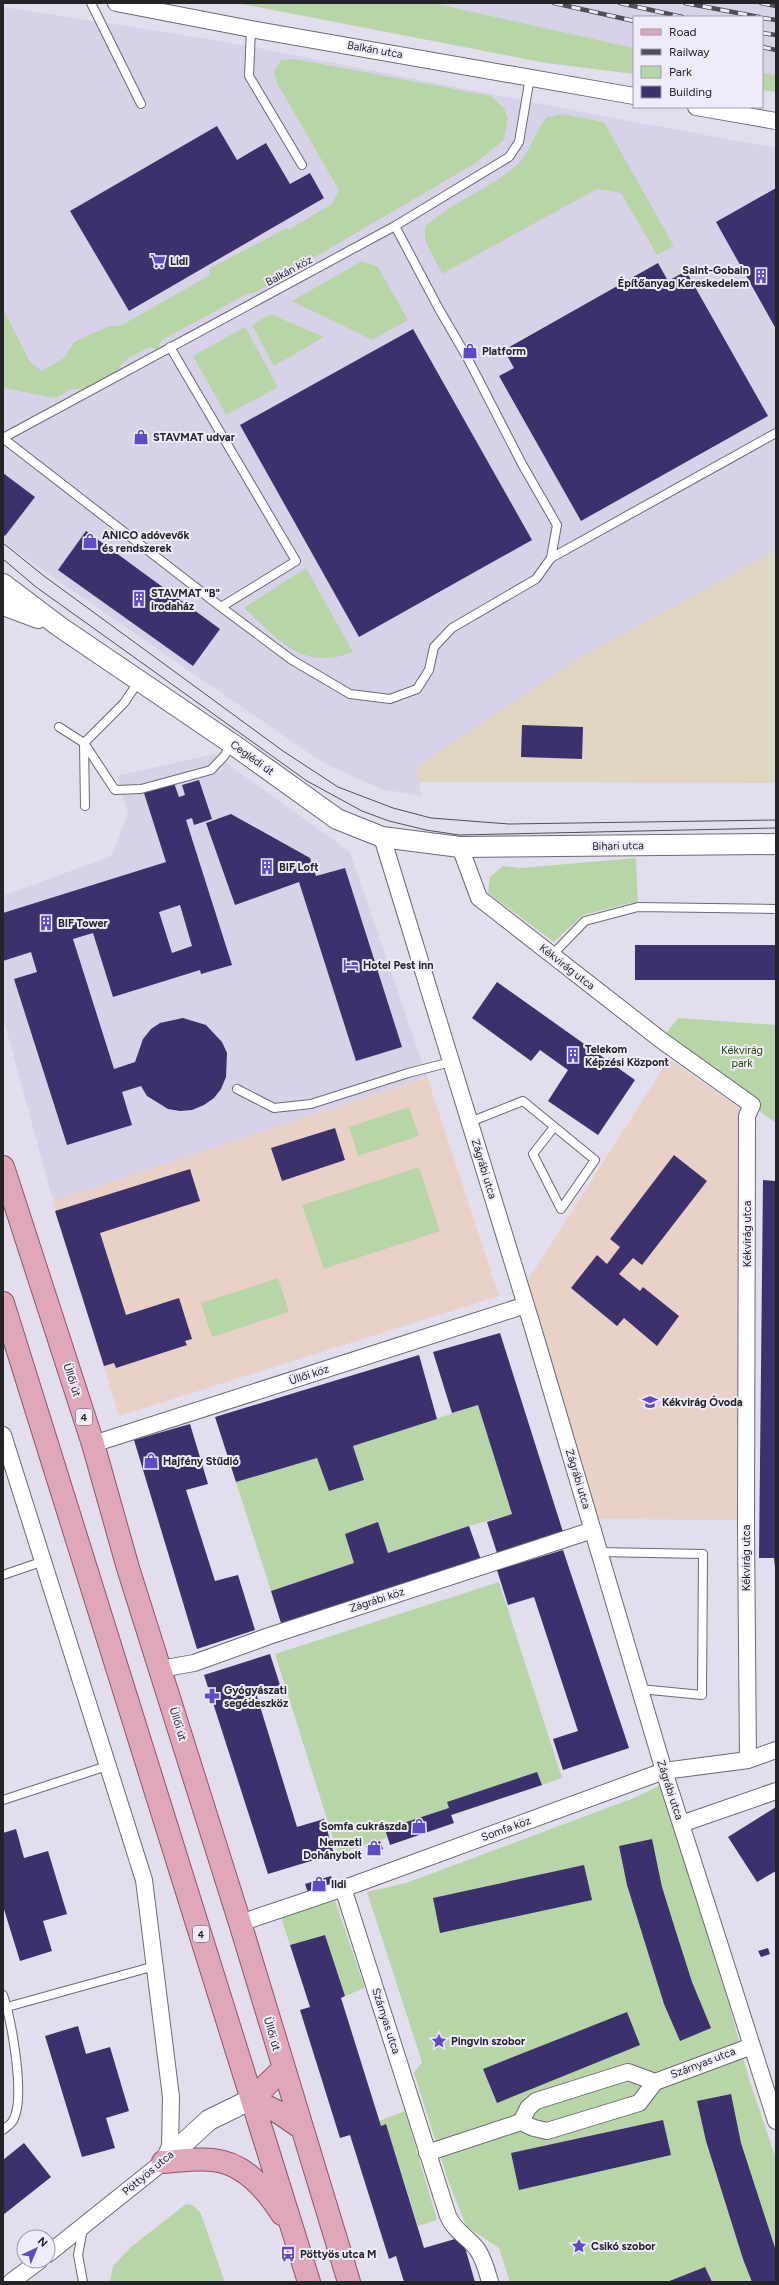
<svg xmlns="http://www.w3.org/2000/svg" width="779" height="2285" viewBox="0 0 779 2285" font-family="Figtree,sans-serif">
	<style>
		.built { fill: #d8d2e8 }
		.industrial { fill: #e0d6c1 }
		.education { fill: #e9d1c8 }
		.green { fill: #b8d5a7 }
		.building { fill: #3c306d; fill-rule: evenodd }
		.lines { fill: none; stroke-linecap: round; stroke-linejoin: round }
		.service-casing { stroke: #6c6876; stroke-width: 10 }
		.minor-casing { stroke: #6c6876; stroke-width: 18 }
		.tertiary-casing { stroke: #6c6876; stroke-width: 22 }
		.primary-casing { stroke: #8f5368; stroke-width: 24 }
		.service { stroke: #fff; stroke-width: 8 }
		.minor { stroke: #fff; stroke-width: 16 }
		.tertiary { stroke: #fff; stroke-width: 20 }
		.primary { stroke: #dfa7b9; stroke-width: 22 }
		.tram { stroke: #504f56; stroke-width: 1 }
		.rail-casing { stroke: #504f56; stroke-width: 4.5 }
		.rail { stroke: #efebfa; stroke-width: 3; stroke-dasharray: 9; stroke-linecap: butt }
		.labels { text-anchor: middle; dominant-baseline: central; stroke-width: 4; stroke-linejoin: round; paint-order: stroke }
		.shield { fill: #efebfa; stroke: #615f67; stroke-width: 1 }
		.shield-label { font-size: 10px; font-weight: bold; fill: #242328 }
		.street-label { font-size: 11px; fill: #242328; stroke: #efebfa }
		.poi-label { font-size: 11px; font-weight: bold; fill: #242328; stroke: #efebfa; text-anchor: start }
		.park-label { font-size: 11px; fill: #234800; stroke: #efebfa }
	</style>
	<rect width="100%" height="100%" fill="#e2deed"/>
	<path class="built" d="M433,3H776V75L762,73V17H634V48Z
		M3,7L222,41L613,118L776,148V552L418,766L421,796L381,789L322,762L18,553L3,541Z
		M214,754L350,852L427,1077L53,1201L3,1017V896L111,856L128,814L117,776Z"/>
	<path class="industrial" d="M776,551V783L420,782L417,767L581,657Z"/>
	<path class="education" d="M669,1059L741,1109L739,1520L597,1519L525,1285Z
		M427,1077L499,1296L119,1416L53,1201Z"/>
	<path class="green" d="M237,3H433L634,48V74L546,63Z
		M295,59L491,96L504,108L508,119L504,140L474,164L289,272V276L251,294L249,293L162,340L157,349L150,347L127,359L114,373L83,389H72L55,398L3,388V309L30,362L42,371L64,358L74,342L107,327L122,325L210,275V268L287,228L288,230L332,204L339,190L277,83L274,72L281,60Z
		M762,73L776,75V92L762,90Z
		M562,114L604,122L674,246L657,255L621,193L597,189L442,274L425,240V227C452,201 490,190 518,164C528,155 537,129 547,117Z
		M362,261L378,267L408,320L372,340L292,301Z
		M270,314L324,337L274,366L252,325Z
		M245,327L278,387L226,415L193,356Z
		M306,568L353,652C302,672 279,639 244,608Z
		M636,858L638,907L630,903L583,915L554,942L488,893L490,877L503,866L521,868Z
		M678,1018L776,1025V1123L661,1040Z
		M409,1107L419,1136L358,1156L349,1127Z
		M419,1167L440,1231L324,1269L302,1205Z
		M278,1278L289,1312L212,1337L201,1303Z
		M478,1405L512,1514L469,1526L388,1553L378,1523L345,1534L354,1563L271,1591L236,1482L317,1458L329,1491L364,1480L353,1446Z
		M499,1582L562,1778L338,1854L275,1654Z
		M661,1785L728,2000L749,2079L776,2159V2282H510L499,2248L466,2226L448,2180L414,2073L422,2062L367,1892L406,1883L634,1798Z
		M335,1901L365,1988L345,1996L325,1935L290,1945L281,1917Z
		M405,2111L437,2220L418,2226L386,2124L381,2126L379,2121Z
		M186,2204L194,2206L201,2214L224,2280L222,2282H110L113,2266L131,2247Z"/>
	<path class="building" d="M217,126L237,160L266,143L290,184L310,173L324,198L129,311L70,211Z
		M776,188V329L716,222Z
		M658,263L668,281L686,271L768,416L581,521L499,376L514,368L504,350Z
		M413,329L532,540L359,637L240,425Z
		M3,473L35,497L5,536L3,534Z
		M86,531L220,629L193,666L58,570Z
		M522,725L583,727L582,759L521,757Z
		M199,780L212,819L194,825L192,818L186,820L232,965L201,974L200,970L113,997L93,933L73,939L114,1069L135,1062L143,1039L151,1029L160,1023L183,1018L206,1025L222,1042L227,1053L226,1077L221,1089L214,1098L204,1105L192,1110L180,1111L168,1109L147,1096L141,1086L122,1092L132,1125L67,1145L14,979L37,972L31,952L3,961V913L166,862L144,793L174,783L179,797L185,795L182,785ZM180,905L192,946L172,953L159,912Z
		M231,814L310,858L316,876L345,868L402,1047L356,1061L299,882L235,905L206,823Z
		M635,945H776V980H635Z
		M497,982L635,1080L598,1135L548,1101L568,1070L540,1050L531,1061L472,1018Z
		M335,1128L345,1160L282,1181L271,1148Z
		M674,1155L707,1181L642,1265L633,1258L619,1274L640,1291L643,1287L679,1316L657,1346L624,1318L617,1326L571,1288L597,1255L607,1264L620,1247L610,1239Z
		M190,1169L200,1201L100,1233L126,1315L179,1298L192,1339L185,1341L187,1345L116,1368L114,1363L104,1366L55,1211Z
		M763,1180L776,1181V1577L774,1558H759Z
		M500,1333L563,1532L497,1553L487,1522L512,1514L478,1405L452,1413L433,1352Z
		M419,1355L437,1419L353,1446L364,1480L329,1491L317,1458L236,1482L215,1417Z
		M190,1424L208,1484L186,1490L215,1581L238,1575L255,1630L197,1649L134,1440Z
		M378,1522L388,1553L469,1526L481,1560L281,1623L271,1591L354,1563L345,1534Z
		M563,1550L629,1748L563,1770L553,1739L578,1731L534,1597L508,1605L497,1570Z
		M270,1654L280,1685L256,1693L297,1827L324,1819L334,1854L268,1874L204,1675Z
		M537,1772L542,1785L451,1815L454,1823L390,1845L385,1829L449,1808L447,1802Z
		M776,1807V1871L757,1882L728,1837Z
		M16,1829L24,1858L48,1851L67,1914L43,1921L52,1951L20,1961L3,1906V1833Z
		M652,1839L662,1887L677,1935L692,1982L711,2028L680,2041L664,2004L627,1885L619,1846Z
		M380,1841L383,1849L369,1854L366,1846Z
		M584,1865L592,1900L440,1933L433,1898Z
		M331,1876L334,1884L308,1893L305,1884Z
		M325,1935L345,1996L341,1998L381,2126L386,2124L424,2248L462,2237L475,2282H404L396,2256L389,2259L350,2135L340,2138L300,2010L310,2007L290,1945Z
		M768,1948L770,1954L761,1957L758,1951Z
		M627,2012L640,2045L497,2103L483,2069Z
		M78,2026L86,2054L110,2047L129,2111L106,2118L115,2148L82,2157L45,2036Z
		M731,2094L741,2143L776,2251V2282H752L743,2259L706,2141L697,2101Z
		M663,2120L671,2155L519,2190L511,2153Z
		M24,2143L51,2177L3,2215V2160Z
		M705,2267L712,2282H667Z"/>
	<g class="lines">
		<g class="service-casing">
			<path id="service" d="M91,3L141,104
				M251,29L249,76L302,165
				M3,438L395,226L509,157L519,142L530,77
				M4,439L221,607L296,561L170,347
				M551,558L776,433
				M221,607L292,660L350,694L390,699L417,689L429,670L434,647L452,628L536,579L551,558L557,525L522,464L468,359L439,309L395,226
				M59,727L84,743L124,703L139,681
				M85,806L84,743L115,790L141,789L211,770L225,755L231,743
				M552,955L585,921L638,907L776,909
				M237,1089L274,1108L311,1104L408,1073L451,1062
				M470,1122L523,1101L595,1160L561,1209L533,1154L554,1127
				M599,1552L703,1554L702,1695L640,1689
				M3,1575L44,1561
				M3,1800L107,1766
				M3,1995C11,2019 27,2101 12,2122C10,2125 6,2127 3,2130
				M7,2007L155,1966
				M83,2282L78,2255L83,2228"/>
		</g>
		<g class="minor-casing">
			<path id="minor" d="M116,3L251,29L634,96
				M696,107L776,121
				M382,837L532,1325L664,1771L776,2121
				M460,847L479,898L661,1040L752,1105L747,1116L746,1528L748,1760
				M3,1435L144,1880L171,2097L170,2146L163,2162L48,2254
				M93,1444L526,1305
				M160,1669L194,1663L269,1636L593,1530
				M681,1824L776,1791
				M343,1888L448,2216C455,2232 467,2236 477,2249C484,2259 487,2271 490,2282
				M240,1923L356,1884L664,1771L748,1760L776,1750
				M655,2082L628,2072L536,2101L528,2108L521,2122L534,2128L547,2131L639,2103L655,2082L752,2046
				M427,2153L521,2122
				M11,2282L39,2261"/>
		</g>
		<g class="tertiary-casing">
			<path id="tertiary" d="M3,584L60,627L231,743L337,819L382,837L460,847L776,844
				M3,605L38,618
				M163,2162L209,2120L252,2099"/>
		</g>
		<g class="primary-casing">
			<path id="primary" d="M3,1167L93,1444L128,1568L240,1923L349,2282
				M3,1303L309,2282
				M252,2099L278,2112L300,2127
				M252,2099L283,2069
				M163,2162C179,2161 197,2158 213,2160C244,2163 266,2189 282,2214"/>
		</g>
		<use href="#service" class="service"/>
		<use href="#minor" class="minor"/>
		<use href="#tertiary" class="tertiary"/>
		<use href="#primary" class="primary"/>
		<path class="tram" d="M3,543L44,576L283,751L338,787L393,808L431,818L509,824L776,820
			M3,559L36,587L307,781L362,811L389,821L426,830L459,835L776,828"/>
		<g class="rail-casing">
			<path id="rail" d="M554,3L634,21
				M620,3L682,17
				M685,3L759,17
				M761,3L776,6
				M762,18L776,20
				M762,33L776,35
				M762,47L776,50"/>
		</g>
		<use href="#rail" class="rail"/>
	</g>
	<defs>
		<g id="supermarket-bare" transform="scale(1.2)"><path d="M-6-5.5h2.5l.6 2H6L4.5 2H-2.5L-4.4-4H-6ZM-1.5 3.2a1.3 1.3 0 1 0 .1 0ZM3 3.2a1.3 1.3 0 1 0 .1 0Z" fill="#5d4cc4" stroke="#efebfa" stroke-width="2.5" paint-order="stroke"/></g>
		<g id="building-bare" transform="scale(1.2)"><path d="M-4-6H4V6H1V3H-1V6H-4ZM-2.5-4.3h1.7v1.8h-1.7ZM.8-4.3h1.7v1.8H.8ZM-2.5-1h1.7V.8h-1.7ZM.8-1h1.7V.8H.8Z" fill="#5d4cc4" stroke="#efebfa" stroke-width="2.5" paint-order="stroke"/></g>
		<g id="shop-bare" transform="scale(1.2)"><path d="M-5-2.5h2.3a2.7 3.5 0 0 1 5.4 0H5L5.5 6h-11ZM-1.5-2.5h3a1.5 2.3 0 0 0-3 0Z" fill="#5d4cc4" stroke="#efebfa" stroke-width="2.5" paint-order="stroke"/></g>
		<g id="hotel-bare" transform="scale(1.2)"><path d="M-6-4.5h1.5V1H6V5H4.5V3h-9V5H-6ZM-4 0a1.8 1.8 0 1 1 3.6 0ZM.5 0V-2.5h3Q6-2.5 6 0Z" fill="#5d4cc4" stroke="#efebfa" stroke-width="2.5" paint-order="stroke"/></g>
		<g id="school-bare" transform="scale(1.2)"><path d="M0-5L7-2L0 1L-7-2ZM-4 1L0 2.5L4 1V4Q0 6-4 4Z" fill="#5d4cc4" stroke="#efebfa" stroke-width="2.5" paint-order="stroke"/></g>
		<g id="pharmacy-bare" transform="scale(1.2)"><path d="M-2-6h4v4h4v4h-4v4h-4v-4h-4v-4h4Z" fill="#5d4cc4" stroke="#efebfa" stroke-width="2.5" paint-order="stroke"/></g>
		<g id="sight-bare" transform="scale(1.2)"><path d="M0-6L1.8-2.2L6-1.7L2.9 1.2L3.7 5.4L0 3.3L-3.7 5.4L-2.9 1.2L-6-1.7L-1.8-2.2Z" fill="#5d4cc4" stroke="#efebfa" stroke-width="2.5" paint-order="stroke"/></g>
		<g id="bus-bare" transform="scale(1.2)"><path d="M-5-6H5V4H4V6H2V4H-2V6H-4V4H-5ZM-3.5-4V0h7V-4ZM-3.5 1.2v1.5H-2V1.2ZM2 1.2v1.5H3.5V1.2Z" fill="#5d4cc4" stroke="#efebfa" stroke-width="2.5" paint-order="stroke"/></g>
	</defs>
	<g fill-rule="evenodd">
		<use href="#supermarket-bare" x="158" y="261"/>
		<use href="#building-bare" x="761" y="276"/>
		<use href="#shop-bare" x="470" y="351"/>
		<use href="#shop-bare" x="141" y="437"/>
		<use href="#shop-bare" x="90" y="541"/>
		<use href="#building-bare" x="139" y="599"/>
		<use href="#building-bare" x="267" y="867"/>
		<use href="#building-bare" x="46" y="923"/>
		<use href="#hotel-bare" x="351" y="965"/>
		<use href="#building-bare" x="573" y="1055"/>
		<use href="#school-bare" x="650" y="1402"/>
		<use href="#shop-bare" x="151" y="1461"/>
		<use href="#pharmacy-bare" x="212" y="1696"/>
		<use href="#shop-bare" x="419" y="1826"/>
		<use href="#shop-bare" x="374" y="1848"/>
		<use href="#shop-bare" x="319" y="1884"/>
		<use href="#sight-bare" x="439" y="2041"/>
		<use href="#sight-bare" x="579" y="2246"/>
		<use href="#bus-bare" x="288" y="2254"/>
	</g>
	<g class="labels">
		<g class="shield">
			<rect x="76" y="1409" width="16" height="16" rx="3"/>
			<rect x="193" y="1926" width="16" height="16" rx="3"/>
		</g>
		<g class="shield-label">
			<text x="84" y="1417">4</text>
			<text x="201" y="1934">4</text>
		</g>
		<g class="street-label">
			<text transform="translate(375 50) rotate(10)">Balkán utca</text>
			<text transform="translate(289 271) rotate(-28)">Balkán köz</text>
			<text transform="translate(252 758) rotate(36)">Ceglédi út</text>
			<text transform="translate(618 846) rotate(-1)">Bihari utca</text>
			<text transform="translate(567 967) rotate(38)">Kékvirág utca</text>
			<text transform="translate(484 1169) rotate(73)">Zágrábi utca</text>
			<text transform="translate(747 1234) rotate(-90)">Kékvirág utca</text>
			<text transform="translate(309 1375) rotate(-18)">Üllői köz</text>
			<text transform="translate(72 1380) rotate(72)">Üllői út</text>
			<text transform="translate(578 1479) rotate(73)">Zágrábi utca</text>
			<text transform="translate(746 1558) rotate(-90)">Kékvirág utca</text>
			<text transform="translate(377 1600) rotate(-18)">Zágrábi köz</text>
			<text transform="translate(178 1724) rotate(73)">Üllői út</text>
			<text transform="translate(670 1790) rotate(72)">Zágrábi utca</text>
			<text transform="translate(506 1829) rotate(-20)">Somfa köz</text>
			<text transform="translate(386 2021) rotate(72)">Szárnyas utca</text>
			<text transform="translate(272 2034) rotate(74)">Üllői út</text>
			<text transform="translate(703 2063) rotate(-21)">Szárnyas utca</text>
			<text transform="translate(148 2173) rotate(-40)">Pöttyös utca</text>
		</g>
		<g class="poi-label">
			<text x="170" y="261">Lidl</text>
			<text x="749" y="270" text-anchor="end">Saint-Gobain<tspan x="749" dy="13">Építőanyag Kereskedelem</tspan></text>
			<text x="482" y="351">Platform</text>
			<text x="153" y="437">STAVMAT udvar</text>
			<text x="102" y="535">ANICO adóvevők<tspan x="102" dy="13">és rendszerek</tspan></text>
			<text x="151" y="593">STAVMAT "B"<tspan x="151" dy="13">irodaház</tspan></text>
			<text x="279" y="867">BIF Loft</text>
			<text x="58" y="923">BIF Tower</text>
			<text x="363" y="965">Hotel Pest inn</text>
			<text x="585" y="1049">Telekom<tspan x="585" dy="13">Képzési Központ</tspan></text>
			<text x="662" y="1402">Kékvirág Óvoda</text>
			<text x="163" y="1461">Hajfény Stűdió</text>
			<text x="224" y="1690">Gyógyászati<tspan x="224" dy="13">segédeszköz</tspan></text>
			<text x="407" y="1826" text-anchor="end">Somfa cukrászda</text>
			<text x="362" y="1842" text-anchor="end">Nemzeti<tspan x="362" dy="13">Dohánybolt</tspan></text>
			<text x="331" y="1884">Ildi</text>
			<text x="451" y="2041">Pingvin szobor</text>
			<text x="591" y="2246">Csikó szobor</text>
			<text x="300" y="2254">Pöttyös utca M</text>
		</g>
		<g class="park-label">
			<text x="742" y="1050">Kékvirág<tspan x="742" dy="13">park</tspan></text>
		</g>
	</g>
	<rect width="779" height="2285" fill="none" stroke="#242328" stroke-width="8"/>
	<rect x="633" y="16" width="130" height="92" fill="#efebfa" stroke="#9e9ba6"/>
	<rect x="641" y="29" width="20" height="6" fill="#dfa7b9" stroke="#9e9ba6"/>
	<text x="669" y="36" font-size="12" fill="#242328">Road</text>
	<rect x="641" y="49" width="20" height="6" fill="#504f56" stroke="#9e9ba6"/>
	<text x="669" y="56" font-size="12" fill="#242328">Railway</text>
	<rect x="641" y="66" width="20" height="12" fill="#b8d5a7" stroke="#9e9ba6"/>
	<text x="669" y="76" font-size="12" fill="#242328">Park</text>
	<rect x="641" y="86" width="20" height="12" fill="#3c306d" stroke="#9e9ba6"/>
	<text x="669" y="96" font-size="12" fill="#242328">Building</text>
	<g transform="translate(36 2249) rotate(44)"><circle r="19" fill="#efebfa" stroke="#9e9ba6"/>
	<path d="M0-3L7 15L0 10L-7 15Z" fill="#5d4cc4"/>
	<text y="-6" font-size="11" font-weight="bold" text-anchor="middle" fill="#242328">N</text>
	</g>
</svg>
